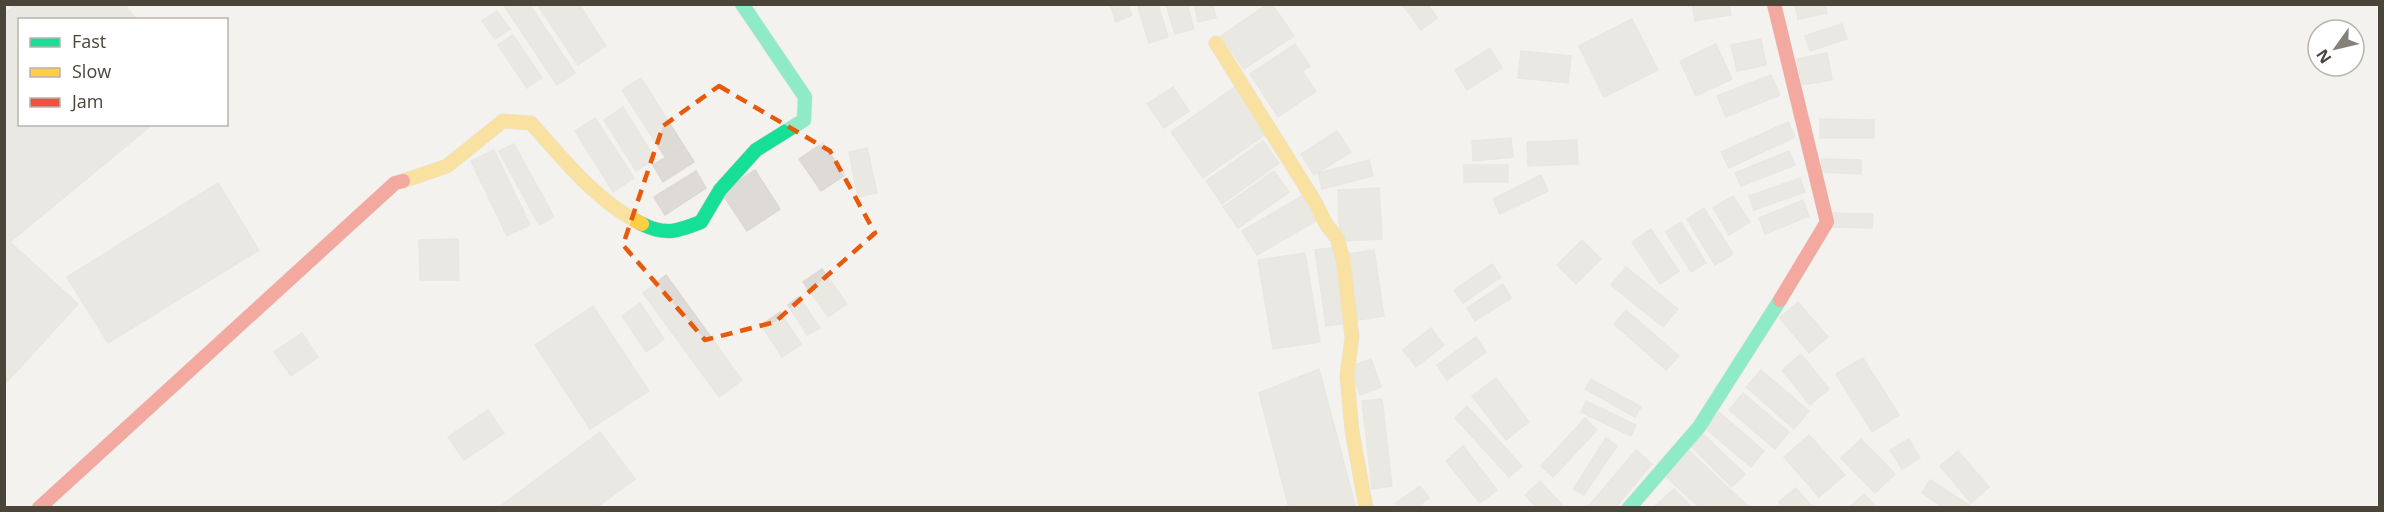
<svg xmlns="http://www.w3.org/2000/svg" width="2384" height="512" viewBox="0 0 2384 512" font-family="'Open Sans',sans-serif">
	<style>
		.building { fill: #dedbd6; stroke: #dcd9d4; stroke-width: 1.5 }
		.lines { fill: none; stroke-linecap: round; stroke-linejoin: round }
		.fast-casing { stroke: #d3cfc5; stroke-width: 15 }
		.slow-casing { stroke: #d3cfc5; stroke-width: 15 }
		.jam-casing { stroke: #d3cfc5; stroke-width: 15 }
		.fast { stroke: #16e098; stroke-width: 14 }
		.slow { stroke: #ffcf43; stroke-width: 14 }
		.jam { stroke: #f24e42; stroke-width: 14 }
		.marked { fill: none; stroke: #e8590c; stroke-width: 4.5; stroke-dasharray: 12 8; stroke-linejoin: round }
	</style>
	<rect width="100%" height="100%" fill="#f4f2ee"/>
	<path class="building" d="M16,4H124L137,20H20V124H153L10,242L78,304L4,385V15Z
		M503,4H529L575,73L557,85Z
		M537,4H579L606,46L578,65Z
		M1110,4H1127L1132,15L1116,22Z
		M1137,4H1158L1168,37L1149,43Z
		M1166,4H1187L1194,29L1175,34Z
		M1194,4H1213L1216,18L1198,22Z
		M1268,4H1272L1294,36L1244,69L1221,36Z
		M1402,4H1428L1437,18L1421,30Z
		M1692,4H1729L1731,15L1695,21Z
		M1795,4H1825L1827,13L1798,19Z
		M497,11L510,29L495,39L482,21Z
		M1632,19L1658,70L1604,97L1579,46Z
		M1842,24L1847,39L1810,51L1805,36Z
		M513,35L542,78L527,88L498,45Z
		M1761,39L1766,65L1737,71L1731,45Z
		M1295,44L1310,66L1302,71L1316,91L1278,117L1250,74Z
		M1716,44L1732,79L1696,96L1680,61Z
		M1490,48L1502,68L1467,90L1455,70Z
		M1521,51L1571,56L1568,83L1518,78Z
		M1827,53L1832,80L1802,85L1797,59Z
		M1771,75L1780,95L1726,117L1717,96Z
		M641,78L684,146L665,157L622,90Z
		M1173,87L1189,111L1164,128L1147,104Z
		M1235,87L1267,133L1203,178L1171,132Z
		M623,107L655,159L636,171L604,120Z
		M595,118L634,178L613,192L575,131Z
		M1820,119L1874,120V138H1820Z
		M1788,122L1795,137L1729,168L1721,152Z
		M1337,131L1351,152L1314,175L1301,154Z
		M1511,138L1513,157L1473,161L1472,141Z
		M1577,140L1578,164L1528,166L1527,142Z
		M1263,141L1279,163L1222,204L1206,181Z
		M823,143L845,175L821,191L799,159Z
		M514,144L554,217L539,225L499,151Z
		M684,146L694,162L663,182L653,165Z
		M867,148L877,193L858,197L849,152Z
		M494,150L530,225L507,236L471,161Z
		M1789,151L1795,165L1741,186L1735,173Z
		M1822,159L1861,160V174L1821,172Z
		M1369,160L1373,176L1322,189L1318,173Z
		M1464,165H1508V182H1464Z
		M755,170L780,209L747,231L721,192Z
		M696,171L706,188L665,215L654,197Z
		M1274,171L1289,192L1238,228L1223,207Z
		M1541,175L1548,191L1500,214L1493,199Z
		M1800,178L1805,192L1754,210L1749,196Z
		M218,183L259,250L108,343L67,277Z
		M1379,188L1382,239L1340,241L1338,190Z
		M1302,196L1316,221L1257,255L1242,231Z
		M1733,196L1750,222L1729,235L1713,208Z
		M1803,200L1809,216L1765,234L1759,218Z
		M1704,208L1733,254L1715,265L1687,219Z
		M1833,213L1873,214L1872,228L1832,227Z
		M1681,222L1706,263L1691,272L1666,232Z
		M1651,229L1679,271L1660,284L1632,242Z
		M458,239L459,280H420L419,240Z
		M1582,240L1601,259L1576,284L1557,265Z
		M1337,247L1349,323L1326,326L1315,250Z
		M1374,250L1384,316L1358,320L1348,254Z
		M1305,253L1320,342L1273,349L1258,260Z
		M1492,264L1501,277L1463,303L1454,290Z
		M1626,267L1678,309L1663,327L1611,285Z
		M822,269L847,304L828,317L803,282Z
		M666,275L742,380L719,397L643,293Z
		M1503,284L1511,298L1475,321L1467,308Z
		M799,297L820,328L807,335L788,305Z
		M1798,302L1828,337L1809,353L1780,318Z
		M640,303L664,339L646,352L622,316Z
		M593,306L649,391L590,429L535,345Z
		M1626,310L1679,356L1666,370L1614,324Z
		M780,312L801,344L782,357L761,325Z
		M1431,328L1444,345L1416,367L1403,350Z
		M302,333L318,357L291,376L274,352Z
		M1476,337L1486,352L1447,380L1437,365Z
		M1801,354L1829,389L1810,405L1782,370Z
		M1863,358L1899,415L1872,432L1836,374Z
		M1371,359L1381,387L1360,395L1350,367Z
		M1319,369L1356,508H1289L1259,393Z
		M1761,370L1809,411L1794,429L1746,387Z
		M1496,378L1529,422L1506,440L1472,396Z
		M1591,379L1641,407L1635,417L1585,389Z
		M1743,393L1789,432L1775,449L1729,410Z
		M1382,399L1392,486L1372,489L1362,401Z
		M1586,401L1636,425L1631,436L1581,412Z
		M1467,406L1522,466L1509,477L1455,418Z
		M488,410L504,433L464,460L448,437Z
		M1719,412L1764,451L1751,467L1705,428Z
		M1585,418L1597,430L1553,477L1541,466Z
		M600,432L635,479L596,508H498Z
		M1703,434L1745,474L1732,487L1691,446Z
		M1809,435L1845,475L1819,497L1784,457Z
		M1606,438L1617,446L1584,495L1573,489Z
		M1861,439L1895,474L1875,493L1841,458Z
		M1909,439L1920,458L1902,469L1890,450Z
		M1463,446L1497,490L1480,503L1446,461Z
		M1636,450L1652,464L1615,508H1587Z
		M1688,450L1750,508H1700L1665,476Z
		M1958,451L1989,487L1971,503L1940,466Z
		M1930,480L1971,506L1970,508H1945L1922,493Z
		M1540,481L1565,508H1537L1525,495Z
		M1420,486L1429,498L1415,508H1400L1396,503Z
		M1796,488L1813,508H1784L1779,502Z
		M1674,489L1692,508L1654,507Z
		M1864,494L1877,508H1849Z"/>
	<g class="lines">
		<g class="fast-casing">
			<path id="fast" d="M642,224C666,236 678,231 701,222L720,190L756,150L804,120L805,97L742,4
				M1629,508L1699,427L1780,300"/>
		</g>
		<g class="slow-casing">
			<path id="slow" d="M1216,43L1315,202L1326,224L1337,238L1343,259L1352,337L1347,376L1352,431L1366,508
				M403,181L447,166L503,121L531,123C563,159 598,203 642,224"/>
		</g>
		<g class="jam-casing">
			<path id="jam" d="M1774,4L1827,222L1780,300
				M39,508L395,183L403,181"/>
		</g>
		<use href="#fast" class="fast"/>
		<use href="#slow" class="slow"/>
		<use href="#jam" class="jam"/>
	</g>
	<path d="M0 0H2384V512H0ZM719,86L830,151L875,233L775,322L705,340L623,245L663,126Z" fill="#f4f2ee" fill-opacity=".55" fill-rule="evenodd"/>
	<path class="marked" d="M719,86L830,151L875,233L775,322L705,340L623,245L663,126Z"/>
	<rect width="2384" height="512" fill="none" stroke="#4b4439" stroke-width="12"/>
	<rect x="18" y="18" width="210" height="108" fill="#ffffff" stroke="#b7b4b0" stroke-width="1.5"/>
	<rect x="30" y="38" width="30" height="9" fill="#16e098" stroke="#b7b4b0" stroke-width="1.5"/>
	<text x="72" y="48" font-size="18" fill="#4b4439">Fast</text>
	<rect x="30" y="68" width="30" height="9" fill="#ffcf43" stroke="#b7b4b0" stroke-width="1.5"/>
	<text x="72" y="78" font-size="18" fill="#4b4439">Slow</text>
	<rect x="30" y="98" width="30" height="9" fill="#f24e42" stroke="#b7b4b0" stroke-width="1.5"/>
	<text x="72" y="108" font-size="18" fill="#4b4439">Jam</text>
	<g transform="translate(2336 48) rotate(236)"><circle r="28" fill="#ffffff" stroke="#b7b4b0" stroke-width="1.5"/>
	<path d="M0-4.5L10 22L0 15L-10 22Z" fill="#868178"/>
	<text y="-9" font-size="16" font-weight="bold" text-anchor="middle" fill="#4b4439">N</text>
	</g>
</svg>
